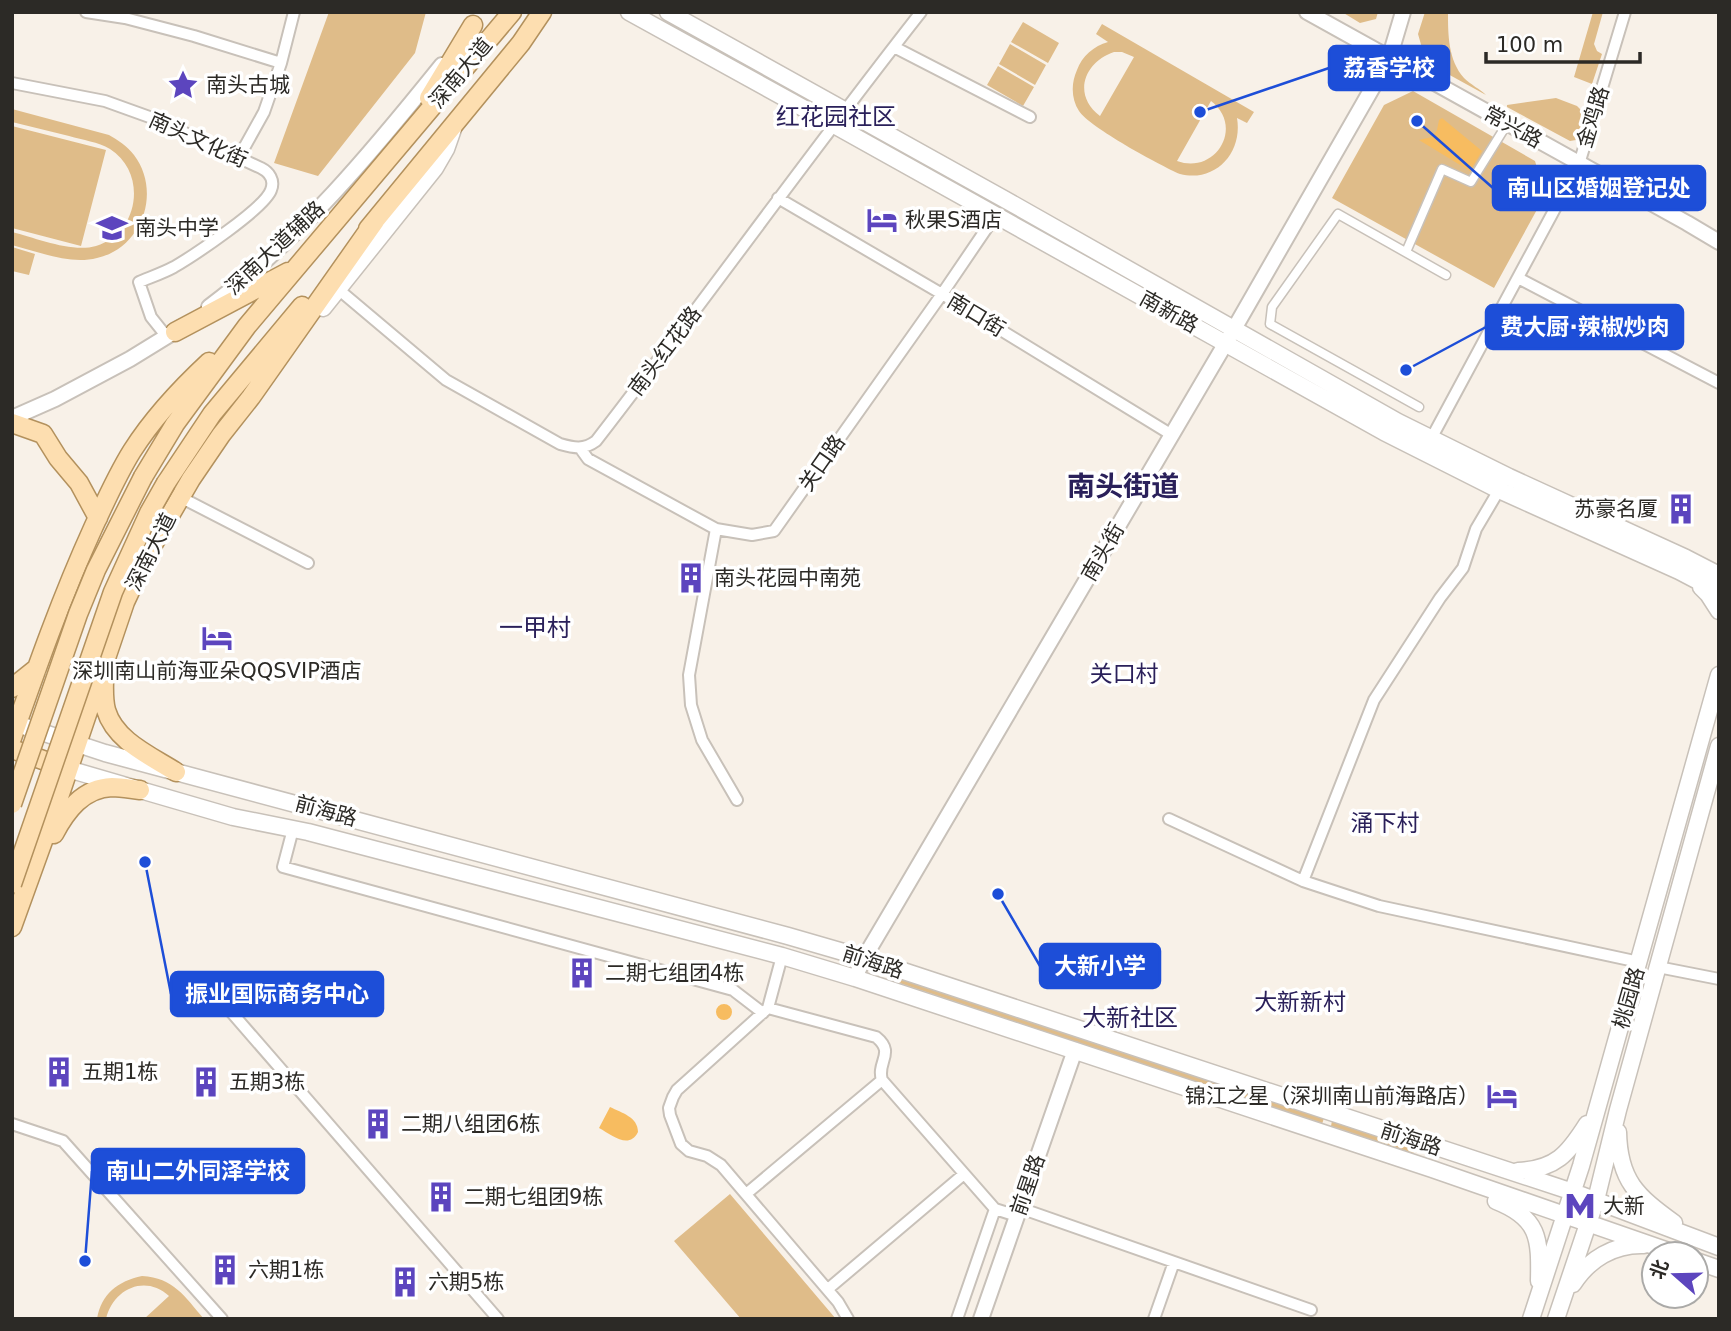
<svg xmlns="http://www.w3.org/2000/svg" width="1731" height="1331" viewBox="0 0 1731 1331" font-family="'DejaVu Sans','Noto Sans SC',sans-serif">
	<style>
		.green { fill: #dfbc89; fill-rule: evenodd }
		.water { fill: #f7bc60 }
		.lines { fill: none; stroke-linecap: round; stroke-linejoin: round }
		.pedestrian-casing { stroke: #c8c1b9; stroke-width: 11 }
		.minor-casing { stroke: #c8c1b9; stroke-width: 14 }
		.tertiary-casing { stroke: #c8c1b9; stroke-width: 18 }
		.secondary-casing { stroke: #c8c1b9; stroke-width: 19 }
		.primary-casing { stroke: #b3915d; stroke-width: 21 }
		.pedestrian { stroke: #fff; stroke-width: 8 }
		.minor { stroke: #fff; stroke-width: 10 }
		.tertiary { stroke: #fff; stroke-width: 14 }
		.secondary { stroke: #fff; stroke-width: 16 }
		.primary { stroke: #fddeb0; stroke-width: 18 }
		.primary-bridge-casing { stroke: #b3915d; stroke-width: 21; stroke-linecap: butt }
		.primary-bridge { stroke: #fddeb0; stroke-width: 18 }
		.labels { text-anchor: middle; dominant-baseline: central; stroke-width: 7; stroke-linejoin: round; paint-order: stroke }
		.street-label { font-size: 21px; fill: #2c2a26; stroke: #fff }
		.poi-label { font-size: 21px; fill: #2c2a26; stroke: #fff; text-anchor: start }
		.neighbourhood-label { font-size: 23px; fill: #2a205a; stroke: #fff }
		.quarter-label { font-size: 24px; fill: #2a205a; stroke: #fff }
		.district-label { font-size: 28px; font-weight: bold; fill: #2a205a; stroke: #fff }
		.leader { fill: none; stroke: #1d4ed8; stroke-width: 2.5 }
		.callout-dot { fill: #1d4ed8; stroke: #fff; stroke-width: 2.5 }
		.callout { fill: #1d4ed8; stroke: #1d4ed8; stroke-width: 2.5 }
		.callout-label { font-size: 23px; text-anchor: middle; font-weight: bold; fill: #fff }
	</style>
	<rect width="100%" height="100%" fill="#f8f1e8"/>
	<path class="green" d="M329,12H426L415,53L318,176L274,163Z
		M1342,12H1378L1376,19L1360,23Z
		M1425,12H1448C1448,34 1448,60 1464,78C1471,85 1480,89 1486,95L1426,62L1418,34Z
		M1593,12H1603L1594,44L1597,51L1602,54L1592,84L1574,77Z
		M1023,22L1059,43L1048,63L1011,42Z
		M1102,24L1254,112L1247,123L1237,118C1243,153 1215,183 1180,174C1161,166 1089,127 1079,111C1071,99 1071,83 1077,70C1082,56 1094,46 1108,42L1096,34ZM1114,52H1122L1134,57L1100,116C1072,95 1084,62 1114,52ZM1211,101C1245,127 1215,175 1177,161Z
		M1010,44L1046,65L1035,85L999,64Z
		M998,66L1034,87L1023,106L987,85Z
		M1413,91L1535,161L1545,195L1494,288L1332,198L1384,105Z
		M1556,98L1577,106L1585,114L1576,140L1570,141L1507,107V105Z
		M12,109L109,135C118,140 127,146 134,155C162,192 142,248 97,258C70,265 39,252 12,245V232C36,238 72,253 96,246C139,234 148,173 110,149C98,142 83,140 69,136C50,131 31,127 12,122Z
		M12,126L106,150L81,246L12,228Z
		M12,247L35,254L29,275L12,271Z
		M898,977L1324,1118L1322,1124L896,982Z
		M1332,1121L1415,1148L1413,1154L1331,1126Z
		M730,1194L836,1319H741L674,1241Z
		M142,1276C174,1278 184,1296 204,1319H144L169,1296C145,1274 113,1289 106,1319H97C101,1294 118,1281 142,1276Z"/>
	<path class="water" d="M1442,118L1482,151L1470,171L1419,140L1432,137L1437,130L1439,120Z
		M716 1012a8 8 0 1 1 16 0a8 8 0 1 1-16 0Z
		M610,1107C622,1113 638,1117 638,1132C629,1150 612,1135 599,1128Z"/>
	<g class="lines">
		<g class="pedestrian-casing">
			<path id="pedestrian" d="M1406,252L1442,169L1471,182L1507,124
				M1419,407L1270,324L1272,307L1338,214L1446,275"/>
		</g>
		<g class="minor-casing">
			<path id="minor" d="M86,12L125,18L194,36L281,63
				M894,47L1030,117
				M12,83L105,101L155,119L261,168C269,172 275,180 271,190C265,208 193,256 174,267C163,273 151,277 139,282L151,317L167,337
				M239,157L264,112L281,63L294,12
				M778,198L942,294L1172,435
				M1518,278L1719,383
				M338,289L446,380L560,444C574,448 584,450 596,441C706,299 810,153 921,12
				M1431,439L1579,164L1625,12
				M580,448L588,459L716,529L752,535L774,531L942,294L995,216
				M180,497L308,563
				M716,529L689,675L691,705L702,740L737,800
				M1169,819L1303,881L1379,906L1639,962
				M293,829L283,867L733,990L763,1013
				M1303,881L1374,700L1440,598L1463,568L1476,529L1499,490
				M782,956L768,1008L677,1090L673,1097L669,1108L670,1115L681,1144L689,1151L707,1156L721,1165L838,1302L848,1319
				M1658,967L1719,979
				M206,983L498,1319
				M768,1008L876,1037C896,1053 876,1062 882,1080L995,1209L1017,1216
				M12,1124L63,1141L222,1319
				M746,1194L882,1080
				M1020,1208L1311,1310
				M828,1289L964,1174
				M957,1319L995,1209
				M1154,1319L1174,1262"/>
		</g>
		<g class="tertiary-casing">
			<path id="tertiary" d="M1307,12L1687,223L1719,242
				M209,307C300,239 372,152 442,65
				M12,418L55,399L130,359L182,327
				M855,978L864,958L893,909L1234,329L1389,59L1403,12
				M981,1319L1075,1050"/>
		</g>
		<g class="secondary-casing">
			<path id="secondary" d="M629,12L834,125L1384,432L1499,490L1679,571L1719,592
				M668,12L1004,199L1398,422L1509,477L1686,558L1719,575
				M323,308L435,168L446,149L453,129
				M1701,587L1708,594L1719,611
				M17,724L105,753L788,936L864,958L1573,1192L1719,1247
				M68,769L233,817L308,832L782,956L855,978L1432,1169L1677,1254
				M1618,1132C1619,1181 1637,1196 1674,1223
				M1518,1171C1556,1169 1568,1154 1587,1124
				M1496,1201C1539,1218 1540,1238 1539,1281
				M1696,1261L1719,1269
				M1573,1284C1589,1259 1614,1244 1644,1245
				M1531,1319L1581,1166L1719,675
				M1556,1319L1596,1200L1618,1110L1719,746"/>
		</g>
		<g class="primary-casing">
			<path id="primary" d="M429,98L473,25
				M368,229L521,43L542,12
				M175,332L288,272
				M12,423L43,434L58,458L79,483L98,518
				M143,477L175,424L247,326L512,12
				M166,483L212,414L302,306
				M104,677C104,688 103,699 106,710C115,741 151,756 176,772
				M12,688L37,668
				M12,738C37,667 62,596 93,528C105,502 117,475 132,451C153,418 180,389 209,362
				M12,749L68,769
				M54,834C66,811 83,788 112,787C121,787 131,789 140,790
				M12,927L60,794L125,602L147,555L191,479L221,435L251,397L375,221"/>
		</g>
		<use href="#pedestrian" class="pedestrian"/>
		<use href="#minor" class="minor"/>
		<use href="#tertiary" class="tertiary"/>
		<use href="#secondary" class="secondary"/>
		<use href="#primary" class="primary"/>
		<g class="primary-bridge-casing">
			<path id="primary-bridge" d="M12,804L78,614L96,570L143,477
				M12,884L113,592L149,513L166,483"/>
		</g>
		<use href="#primary-bridge" class="primary-bridge"/>
	</g>
	<defs>
		<g id="sight-bare" transform="scale(2.415)"><path d="M0-6L1.8-2.2L6-1.7L2.9 1.2L3.7 5.4L0 3.3L-3.7 5.4L-2.9 1.2L-6-1.7L-1.8-2.2Z" fill="#5c45be" stroke="#fff" stroke-width="2.5" paint-order="stroke"/></g>
		<g id="hotel-bare" transform="scale(2.415)"><path d="M-6-4.5h1.5V1H6V5H4.5V3h-9V5H-6ZM-4 0a1.8 1.8 0 1 1 3.6 0ZM.5 0V-2.5h3Q6-2.5 6 0Z" fill="#5c45be" stroke="#fff" stroke-width="2.5" paint-order="stroke"/></g>
		<g id="school-bare" transform="scale(2.415)"><path d="M0-5L7-2L0 1L-7-2ZM-4 1L0 2.5L4 1V4Q0 6-4 4Z" fill="#5c45be" stroke="#fff" stroke-width="2.5" paint-order="stroke"/></g>
		<g id="building-bare" transform="scale(2.415)"><path d="M-4-6H4V6H1V3H-1V6H-4ZM-2.5-4.3h1.7v1.8h-1.7ZM.8-4.3h1.7v1.8H.8ZM-2.5-1h1.7V.8h-1.7ZM.8-1h1.7V.8H.8Z" fill="#5c45be" stroke="#fff" stroke-width="2.5" paint-order="stroke"/></g>
		<g id="metro-bare" transform="scale(2.415)"><path d="M-5.5 5V-5H-3L0 0L3-5H5.5V5H3V-.5L0 4L-3-.5V5Z" fill="#5c45be" stroke="#fff" stroke-width="2.5" paint-order="stroke"/></g>
	</defs>
	<g fill-rule="evenodd">
		<use href="#sight-bare" x="183" y="85"/>
		<use href="#hotel-bare" x="882" y="220"/>
		<use href="#school-bare" x="112" y="228"/>
		<use href="#building-bare" x="1681" y="509"/>
		<use href="#building-bare" x="691" y="578"/>
		<use href="#hotel-bare" x="217" y="638"/>
		<use href="#building-bare" x="582" y="973"/>
		<use href="#building-bare" x="59" y="1072"/>
		<use href="#building-bare" x="206" y="1082"/>
		<use href="#hotel-bare" x="1502" y="1096"/>
		<use href="#building-bare" x="378" y="1124"/>
		<use href="#building-bare" x="441" y="1197"/>
		<use href="#metro-bare" x="1580" y="1206"/>
		<use href="#building-bare" x="225" y="1270"/>
		<use href="#building-bare" x="405" y="1282"/>
	</g>
	<g class="labels">
		<g class="street-label">
			<text transform="translate(461 73) rotate(-50)">深南大道</text>
			<text transform="translate(1593 117) rotate(-73)">金鸡路</text>
			<text transform="translate(1513 127) rotate(29)">常兴路</text>
			<text transform="translate(198 140) rotate(24)">南头文化街</text>
			<text transform="translate(275 248) rotate(-43)">深南大道辅路</text>
			<text transform="translate(1169 312) rotate(29)">南新路</text>
			<text transform="translate(976 315) rotate(31)">南口街</text>
			<text transform="translate(665 351) rotate(-53)">南头红花路</text>
			<text transform="translate(822 463) rotate(-55)">关口路</text>
			<text transform="translate(151 552) rotate(-63)">深南大道</text>
			<text transform="translate(1103 552) rotate(-60)">南头街</text>
			<text transform="translate(326 811) rotate(15)">前海路</text>
			<text transform="translate(873 962) rotate(18)">前海路</text>
			<text transform="translate(1629 998) rotate(-74)">桃园路</text>
			<text transform="translate(1411 1139) rotate(18)">前海路</text>
			<text transform="translate(1028 1185) rotate(-71)">前星路</text>
		</g>
		<g class="poi-label">
			<text x="206" y="85">南头古城</text>
			<text x="905" y="220">秋果S酒店</text>
			<text x="135" y="228">南头中学</text>
			<text x="1658" y="509" text-anchor="end">苏豪名厦</text>
			<text x="714" y="578">南头花园中南苑</text>
			<text x="217" y="671" text-anchor="middle">深圳南山前海亚朵QQSVIP酒店</text>
			<text x="605" y="973">二期七组团4栋</text>
			<text x="82" y="1072">五期1栋</text>
			<text x="229" y="1082">五期3栋</text>
			<text x="1479" y="1096" text-anchor="end">锦江之星（深圳南山前海路店）</text>
			<text x="401" y="1124">二期八组团6栋</text>
			<text x="464" y="1197">二期七组团9栋</text>
			<text x="1603" y="1206">大新</text>
			<text x="248" y="1270">六期1栋</text>
			<text x="428" y="1282">六期5栋</text>
		</g>
		<g class="neighbourhood-label">
			<text x="1124" y="674">关口村</text>
			<text x="1385" y="823">涌下村</text>
			<text x="1300" y="1002">大新新村</text>
		</g>
		<g class="quarter-label">
			<text x="836" y="117">红花园社区</text>
			<text x="535" y="628">一甲村</text>
			<text x="1130" y="1018">大新社区</text>
		</g>
		<g class="district-label">
			<text x="1123" y="486">南头街道</text>
		</g>
	</g>
	<path class="leader" d="M1200 112L1329 68M1417 121L1493 188M1406 370L1486 327M998 894L1040 966M145 862L171 994M85 1261L92 1171"/>
	<g class="callout-dot">
		<circle cx="1200" cy="112" r="7"/>
		<circle cx="1417" cy="121" r="7"/>
		<circle cx="1406" cy="370" r="7"/>
		<circle cx="998" cy="894" r="7"/>
		<circle cx="145" cy="862" r="7"/>
		<circle cx="85" cy="1261" r="7"/>
	</g>
	<g class="callout">
		<rect x="1329" y="46" width="120" height="44" rx="7"/>
		<rect x="1493" y="166" width="212" height="44" rx="7"/>
		<rect x="1486" y="305" width="197" height="44" rx="7"/>
		<rect x="1040" y="944" width="120" height="44" rx="7"/>
		<rect x="171" y="972" width="212" height="44" rx="7"/>
		<rect x="92" y="1149" width="212" height="44" rx="7"/>
	</g>
	<g class="callout-label">
		<text x="1389" y="76">荔香学校</text>
		<text x="1599" y="196">南山区婚姻登记处</text>
		<text x="1585" y="335">费大厨·辣椒炒肉</text>
		<text x="1100" y="974">大新小学</text>
		<text x="277" y="1002">振业国际商务中心</text>
		<text x="198" y="1179">南山二外同泽学校</text>
	</g>
	<rect width="1731" height="1331" fill="none" stroke="#2c2a26" stroke-width="28"/>
	<g transform="translate(1675 1275) rotate(290)"><circle r="33" fill="#ffffff" stroke="#abaaa8" stroke-width="2"/>
	<path d="M0-5L12 26L0 18L-12 26Z" fill="#5c45be"/>
	<text y="-10" font-size="19" font-weight="bold" text-anchor="middle" fill="#2c2a26">北</text>
	</g>
	<path d="M1486 52v10h154v-10" fill="none" stroke="#2c2a26" stroke-width="3.5"/>
	<text x="1496" y="52" font-size="21" fill="#2c2a26" stroke="#ffffff" stroke-width="5" paint-order="stroke">100 m</text>
</svg>
